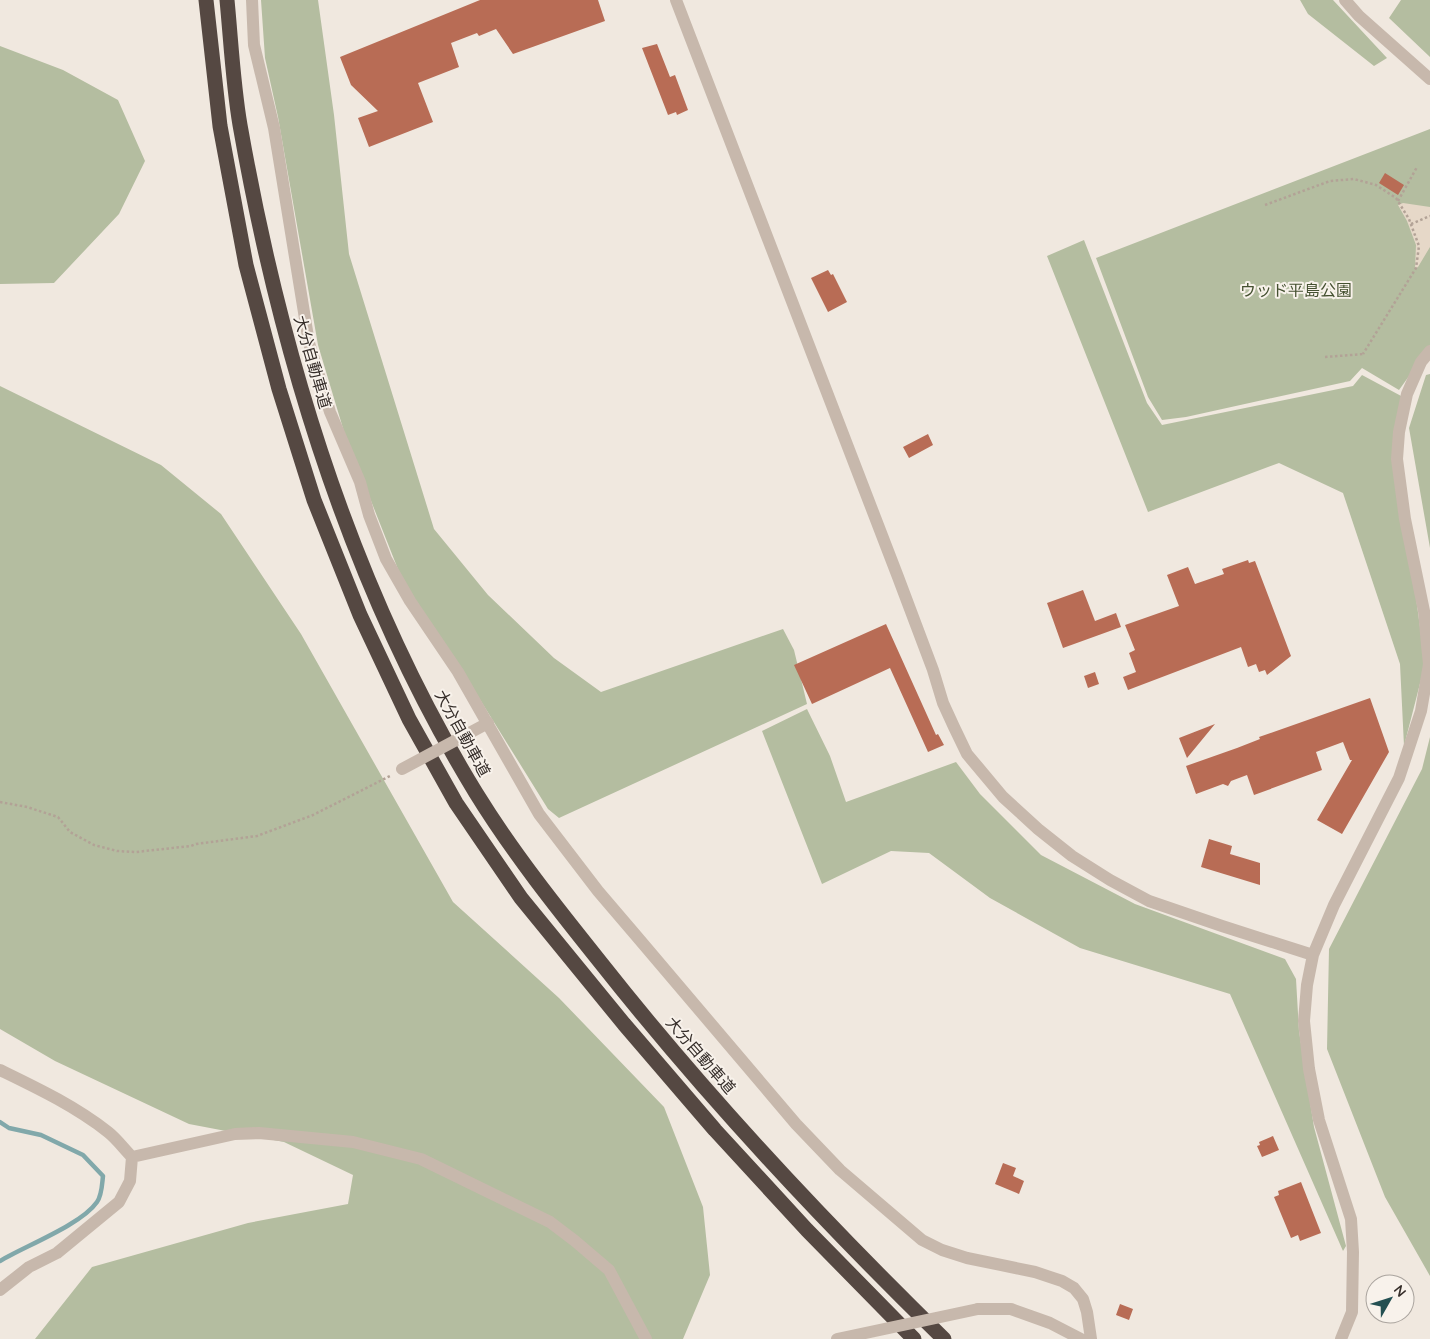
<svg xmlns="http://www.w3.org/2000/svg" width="1430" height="1339" viewBox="0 0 1430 1339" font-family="Quicksand,'Noto Sans JP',sans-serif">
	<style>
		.green { fill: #b4bda0 }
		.plaza { fill: #e6d8c8 }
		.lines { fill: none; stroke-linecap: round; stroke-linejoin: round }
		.stream { stroke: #81a8aa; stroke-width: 4.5 }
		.building { fill: #b86c55 }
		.path { stroke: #b2a296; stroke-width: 2.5; stroke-dasharray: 2.5 2.5; stroke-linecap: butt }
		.minor { stroke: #c7b8ac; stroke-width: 12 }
		.highway { stroke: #554842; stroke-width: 15 }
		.minor-bridge { stroke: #c7b8ac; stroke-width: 12 }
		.labels { text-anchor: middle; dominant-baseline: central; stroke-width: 4; stroke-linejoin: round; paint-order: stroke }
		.park-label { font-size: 16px; fill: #455131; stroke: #f8f2eb }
		.street-label { font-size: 16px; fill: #362e2a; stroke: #f8f2eb }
	</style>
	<rect width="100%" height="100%" fill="#f0e8df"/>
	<path class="green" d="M261,0H318L334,115L349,254L434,529L488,595L554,658L601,692L783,629L794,650L807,704L559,818L548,809L474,690L405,587L345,435L318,345L278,117L265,58Z
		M1300,0H1333L1387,58L1374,66L1308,14Z
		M1401,0H1430V57L1389,18Z
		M0,46L63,70L118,100L145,161L119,214L54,283L0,284Z
		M1430,129V347L1399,390L1362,368L1350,381L1186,417L1162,420L1148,397L1096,258Z
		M1084,240L1147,403L1162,425L1353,386L1362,375L1403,397L1394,435L1425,664L1404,746L1400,664L1343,493L1279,463L1148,512L1047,256Z
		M1430,374V548L1409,428L1426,375Z
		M0,386L161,465L221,514L301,634L453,902L559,998L664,1107L703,1207L710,1275L683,1339H35L92,1267L248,1223L348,1204L353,1175L284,1142L189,1124L55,1061L0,1029Z
		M807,709L830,756L846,802L956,762L980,794L1041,855L1135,904L1285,959L1296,979L1299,1031L1314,1127L1346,1246L1343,1251L1230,994L1080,948L990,898L929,853L891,851L822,884L762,731Z
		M1430,737V1276L1385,1197L1327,1049L1329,949L1422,769Z"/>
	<path class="plaza" d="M1403,203L1430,207V247L1418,267L1415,269L1416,245L1407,221L1398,205Z"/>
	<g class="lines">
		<path class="stream" d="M0,1122L9,1128L41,1135L83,1155L103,1176C102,1184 102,1195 97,1202C81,1225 25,1246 0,1261"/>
	</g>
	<path class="building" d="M480,0H598L605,21L513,54L496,29L479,36L477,33L451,43L459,67L418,83L433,122L369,147L358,118L378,111L351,85L340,57Z
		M657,44L670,77L675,75L688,110L677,115L676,112L668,115L642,48Z
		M1385,173L1404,185L1398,195L1379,183Z
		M828,270L831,275L833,274L847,302L828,312L811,278Z
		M928,434L933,445L909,458L903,447Z
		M1248,560L1249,563L1255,561L1291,656L1267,675L1265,670L1259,672L1256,664L1248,667L1241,647L1128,690L1123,677L1136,672L1129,653L1135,650L1125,625L1179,606L1167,575L1188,567L1195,584L1224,574L1222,569Z
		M1083,590L1095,621L1116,613L1121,627L1063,648L1047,603Z
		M886,624L936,735L938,734L944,745L928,752L890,668L812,704L794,665Z
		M1095,672L1099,684L1088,688L1084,676Z
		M1370,698L1389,752L1342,834L1317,820L1352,760H1350L1343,742L1316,752L1322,770L1254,795L1247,775L1231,781L1228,786L1223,784L1196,794L1186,766L1237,748L1260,739L1259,737Z
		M1215,724L1187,758L1179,738Z
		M1209,839L1232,846L1230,854L1260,863V885L1201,867Z
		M1273,1136L1279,1150L1262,1157L1257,1146L1260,1145L1259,1142Z
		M1003,1163L1016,1168L1013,1176L1024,1181L1019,1194L995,1184Z
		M1301,1182L1321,1233L1300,1241L1298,1235L1291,1238L1274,1197L1279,1195L1278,1191Z
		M1120,1304L1133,1309L1129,1320L1116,1315Z"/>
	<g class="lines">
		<path class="path" d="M1398,201L1417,167
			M1265,205L1330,181L1354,179L1376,185L1396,198L1409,219L1419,246L1416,268L1363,354
			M1411,224L1430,216
			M1325,357L1364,354
			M0,802L27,807L58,817L70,832L94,845L117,851L136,852L191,846L196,844L257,836L313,815L390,776"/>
		<path class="minor" d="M252,0L254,45L274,128L309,343L330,412L360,482L369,515L386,559L410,601L458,672L539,814L598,891L639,939L796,1124L840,1170L922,1240L942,1250L967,1258L1035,1272L1062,1281L1074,1288L1083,1299L1087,1312L1091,1339
			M676,0L898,577L933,670L943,703L954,727L967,754L1003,797L1038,829L1072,856L1110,880L1149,901L1222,926L1313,955
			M1345,0L1359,16L1430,79
			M0,1070C37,1088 75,1106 108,1132C117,1139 124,1149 132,1157L130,1181L119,1202L57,1253L29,1267L0,1290
			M132,1157L235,1134L259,1133L353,1142L421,1159L550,1222L575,1241L609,1270L646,1339
			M978,1309H1011L1050,1323L1081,1339
			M1341,1339L1352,1312L1353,1252L1351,1219L1319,1120L1309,1069L1304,1021L1307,985L1313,955L1334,905L1399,778L1421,711L1429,664L1427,645L1424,611L1405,519L1397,459L1399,432L1407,394L1421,362L1430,351"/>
		<path class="highway" d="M206,0L220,126L246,265L279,389L314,500L360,615L409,719L456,803L521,898L624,1024L715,1130L807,1230L914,1339
			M227,0C231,41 233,84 240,125C281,358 352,590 476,793C513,853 557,908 601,963C706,1096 823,1221 944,1339"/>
		<path class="minor-bridge" d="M402,769L488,723
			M837,1339L978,1309"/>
	</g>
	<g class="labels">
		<g class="park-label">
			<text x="1296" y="290">ウッド平島公園</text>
		</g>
		<g class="street-label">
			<text transform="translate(313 362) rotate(74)">大分自動車道</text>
			<text transform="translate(463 733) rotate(61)">大分自動車道</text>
			<text transform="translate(701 1055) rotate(49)">大分自動車道</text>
		</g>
	</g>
	<g transform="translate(1390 1299) rotate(51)"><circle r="24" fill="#f8f2eb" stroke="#aaa49e"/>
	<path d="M0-4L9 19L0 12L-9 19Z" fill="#245052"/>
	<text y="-8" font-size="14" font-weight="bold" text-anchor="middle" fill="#362e2a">N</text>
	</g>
</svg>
